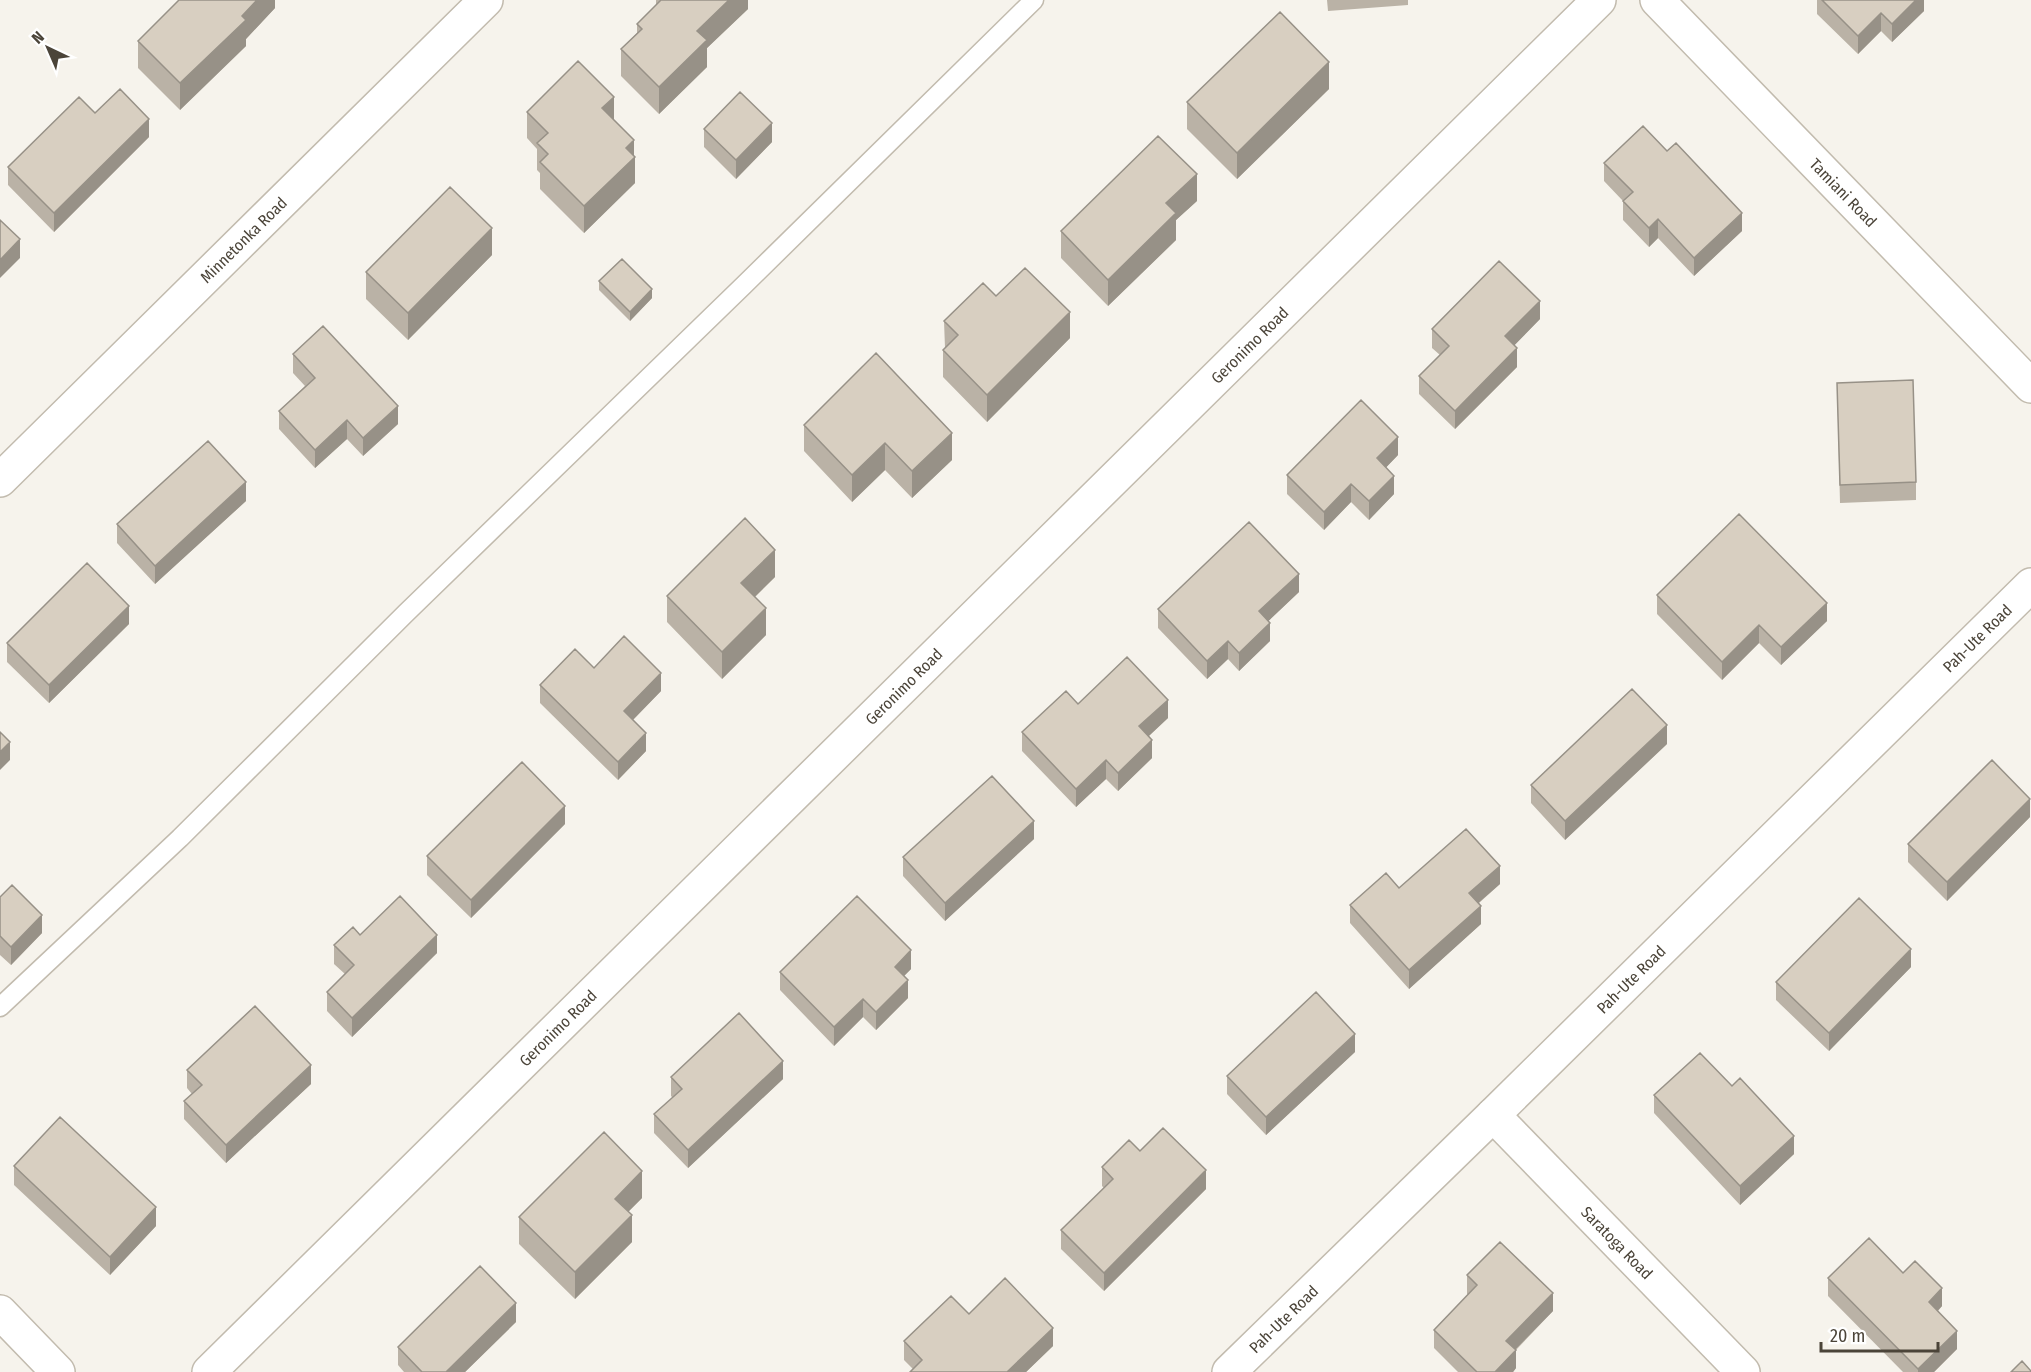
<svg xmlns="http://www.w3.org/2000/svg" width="2031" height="1372" viewBox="0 0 2031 1372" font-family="'Fira Sans Condensed',sans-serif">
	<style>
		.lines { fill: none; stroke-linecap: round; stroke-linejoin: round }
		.service-casing { stroke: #c2bbae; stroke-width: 21 }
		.minor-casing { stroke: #c2bbae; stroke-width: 36 }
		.service { stroke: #fff; stroke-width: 18 }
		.minor { stroke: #fff; stroke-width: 33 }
		.wall { fill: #bab2a6 }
		.shaded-wall { fill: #979187 }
		.building { fill: #d8cfc1; stroke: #979187; stroke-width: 1.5 }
		.labels { text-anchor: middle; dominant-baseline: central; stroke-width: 6; stroke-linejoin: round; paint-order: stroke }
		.street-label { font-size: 16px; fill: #4b4439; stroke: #fff }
	</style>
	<rect width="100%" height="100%" fill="#f6f3ec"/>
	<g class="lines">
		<g class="service-casing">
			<path id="service" d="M0,1007L180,838L406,613L744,285L1034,0"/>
		</g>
		<g class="minor-casing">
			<g id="minor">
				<path id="s1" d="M1657,0L2031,386"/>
				<path id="s2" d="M0,480L486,0"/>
				<path id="s3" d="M1493,1115L1743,1372"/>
				<path d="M0,1312L58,1372"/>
				<path id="s4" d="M209,1372L1599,0"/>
				<path id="s5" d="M1229,1372L1493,1115L2031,585"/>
			</g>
		</g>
		<use href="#service" class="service"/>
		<use href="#minor" class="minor"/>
	</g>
	<path class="wall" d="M275,0V8L246,39V46L180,110L138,68V41Z
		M656,0H748V9L707,48V67L659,114L621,76V49L637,33V24L656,5Z
		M1327,0H1408V5L1328,11Z
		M1817,0H1924V11L1892,42L1881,31L1858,54L1817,14Z
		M1329,89L1237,179L1187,129V102Z
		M527,112L614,120L634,155L635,183L584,233L540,189V173L537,170V149L527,138Z
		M95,113L149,137L54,232L8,185V167Z
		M704,129L772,142L736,179L704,147Z
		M1604,163L1742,231L1694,276L1658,238L1649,247L1623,220V201L1604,181Z
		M1197,201L1176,220V240L1108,306L1061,258V231Z
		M492,255L408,340L366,299V272Z
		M599,281L652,298L630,321L599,290Z
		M996,296L1070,338L987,422L943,377V350L945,348L944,321Z
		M1540,319L1514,345L1517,367L1455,429L1419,394V376L1440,355L1432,348V329Z
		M876,353L952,460L912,498L885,470L852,502L804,451V425Z
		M293,354L398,424L363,456L347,439L315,468L279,429V411L305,386L293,373Z
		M1837,383L1916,482V500L1840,503Z
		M1398,455L1386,467L1394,494L1369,520L1351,502L1324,530L1287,494V475Z
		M246,501L155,584L117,543V524Z
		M775,577L755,597L766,635L722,679L667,622V596Z
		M1299,592L1268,621L1270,641L1239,671L1228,659L1207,679L1158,628V609Z
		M1657,595L1827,621L1781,665L1759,643L1722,680L1657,614Z
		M129,624L49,703L7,662V643Z
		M594,668L661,691L633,720L646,751L618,780L540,703V685Z
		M1078,704L1168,718L1149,736L1152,758L1118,791L1106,779L1076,807L1022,751V732Z
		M1667,744L1565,840L1531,803V785Z
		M2030,817L1947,901L1908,862V844Z
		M565,824L471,918L427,875V856Z
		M1034,839L945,921L903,876V857Z
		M1500,884L1479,903L1481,924L1409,989L1350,923V905L1399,888Z
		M0,897L42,933L11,965L0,955Z
		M334,945L437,953L352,1037L327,1011V992L345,974L334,964Z
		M1911,967L1829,1051L1776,1000V982Z
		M911,969L904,976L908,998L876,1030L863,1017L834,1046L780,990V972Z
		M1355,1052L1266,1135L1227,1094V1076Z
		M187,1070L311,1084L226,1163L184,1119V1101L192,1094L187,1088Z
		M671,1077L783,1079L688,1168L654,1133V1114L673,1098L671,1096Z
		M1732,1086L1794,1154L1740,1205L1654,1113V1095Z
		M1140,1151L1206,1189L1104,1291L1061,1249V1230L1104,1188L1102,1186V1167Z
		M14,1166L156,1226L110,1275L14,1185Z
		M642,1198L628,1212L632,1242L575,1299L519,1244V1217Z
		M1903,1273L1942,1306L1938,1311L1957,1349L1934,1372H1903L1828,1296V1278Z
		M1467,1275L1553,1311L1516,1350V1368L1513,1372H1458L1434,1348V1330L1468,1295L1467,1294Z
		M969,1314L1053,1346L1026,1372H910L913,1369L904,1360V1341Z
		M516,1322L465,1372H404L398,1365V1347Z"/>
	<path class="shaded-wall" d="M257,0H275V8L246,39V46L180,110V83Z
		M729,0H748V9L707,48V67L659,114V87L697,31Z
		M1916,0H1924V11L1892,42V24Z
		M1881,13V31L1858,54V36Z
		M1329,62V89L1237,179V153Z
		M614,97V124L602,108Z
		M149,119V137L54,232V213Z
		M772,123V142L736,179V160Z
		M634,140V158L635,157V183L584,233V206L626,148Z
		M1197,174V201L1176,220V240L1108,306V280L1166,203Z
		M1742,213V231L1694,276V258Z
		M1658,219V238L1649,247V228Z
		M492,228V255L408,340V313Z
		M20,239V258L0,278V260Z
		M652,289V298L630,321V312Z
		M1540,301V319L1505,355V336Z
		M1070,312V338L987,422V395Z
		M1517,348V367L1455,429V411Z
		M398,406V424L363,456V438Z
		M347,420V439L315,468V450Z
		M952,433V460L912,498V471Z
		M1398,437V455L1377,477V458Z
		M885,443V470L852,502V475Z
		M1394,476V494L1369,520V501Z
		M246,482V501L155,584V566Z
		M1351,484V502L1324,530V512Z
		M775,550V577L741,610V583Z
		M1299,574V592L1259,630V611Z
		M1827,603V621L1781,665V647Z
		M129,606V624L49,703V685Z
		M766,608V635L722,679V652Z
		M1270,623V641L1239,671V653Z
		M1759,625V643L1722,680V662Z
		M1228,641V659L1207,679V661Z
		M661,673V691L624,729V711Z
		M1168,700V718L1139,745V726Z
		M1667,725V744L1565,840V821Z
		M646,733V751L618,780V762Z
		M1152,740V758L1118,791V773Z
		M10,742V760L0,770V752Z
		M1106,760V779L1076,807V789Z
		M2030,799V817L1947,901V882Z
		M565,806V824L471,918V900Z
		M1034,821V839L945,921V903Z
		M1500,866V884L1469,911V893Z
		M1481,906V924L1409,989V970Z
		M42,915V933L11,965V947Z
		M437,935V953L352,1037V1018Z
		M1911,949V967L1829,1051V1033Z
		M911,950V969L895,985V967Z
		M908,980V998L876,1030V1012Z
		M863,999V1017L834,1046V1027Z
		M1355,1034V1052L1266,1135V1117Z
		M783,1061V1079L688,1168V1150Z
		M311,1065V1084L226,1163V1145Z
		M1794,1136V1154L1740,1205V1186Z
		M1206,1170V1189L1104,1291V1273Z
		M642,1171V1198L615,1225V1199Z
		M156,1207V1226L110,1275V1257Z
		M632,1215V1242L575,1299V1272Z
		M1942,1288V1306L1929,1320V1302Z
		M1553,1293V1311L1506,1359V1341Z
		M516,1303V1322L465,1372H446Z
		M1053,1328V1346L1026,1372H1007Z
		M1957,1331V1349L1934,1372H1918V1369Z
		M1516,1350V1368L1513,1372H1495Z"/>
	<path class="building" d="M179,0H257L242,16L246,20L180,83L138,41Z
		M661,0H729L697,31L707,40L659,87L621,49L642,29L637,24Z
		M1822,0H1916L1892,24L1881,13L1858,36Z
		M1280,12L1329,62L1237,153L1187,102Z
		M578,61L614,97L602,108L634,140L626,148L635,157L584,206L540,162L548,154L537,143L548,133L527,112Z
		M120,89L149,119L54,213L8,167L79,97L95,113Z
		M740,92L772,123L736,160L704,129Z
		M1643,126L1667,151L1676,143L1742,213L1694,258L1658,219L1649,228L1623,201L1633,192L1604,163Z
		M1158,136L1197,174L1166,203L1176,213L1108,280L1061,231Z
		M450,187L492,228L408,313L366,272Z
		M0,220L20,239L0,260Z
		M622,259L652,289L630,312L599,281Z
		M1499,261L1540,301L1505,336L1517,348L1455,411L1419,376L1449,346L1432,329Z
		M1025,268L1070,312L987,395L943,350L958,335L944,321L983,283L996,296Z
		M323,326L398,406L363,438L347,420L315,450L279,411L315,378L293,354Z
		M876,353L952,433L912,471L885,443L852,475L804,425Z
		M1913,380L1916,482L1840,485L1837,383Z
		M1361,400L1398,437L1377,458L1394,476L1369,501L1351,484L1324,512L1287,475Z
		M208,441L246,482L155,566L117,524Z
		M1739,514L1827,603L1781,647L1759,625L1722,662L1657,595Z
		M745,518L775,550L741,583L766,608L722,652L667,596Z
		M1249,522L1299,574L1259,611L1270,623L1239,653L1228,641L1207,661L1158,609Z
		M87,563L129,606L49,685L7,643Z
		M624,636L661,673L624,711L646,733L618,762L540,685L575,649L594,668Z
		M1127,657L1168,700L1139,726L1152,740L1118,773L1106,760L1076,789L1022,732L1066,691L1078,704Z
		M1632,689L1667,725L1565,821L1531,785Z
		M0,732L10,742L0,752Z
		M1992,760L2030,799L1947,882L1908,844Z
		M522,762L565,806L471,900L427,856Z
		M992,776L1034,821L945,903L903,857Z
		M1466,829L1500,866L1469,893L1481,906L1409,970L1350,905L1386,873L1399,888Z
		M12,885L42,915L11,947L0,936V897Z
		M400,896L437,935L352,1018L327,992L354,965L334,945L353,927L360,935Z
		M857,896L911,950L895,967L908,980L876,1012L863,999L834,1027L780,972Z
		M1859,898L1911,949L1829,1033L1776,982Z
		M1316,992L1355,1034L1266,1117L1227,1076Z
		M255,1006L311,1065L226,1145L184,1101L202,1085L187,1070Z
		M739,1013L783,1061L688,1150L654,1114L682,1089L671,1077Z
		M1700,1053L1732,1086L1740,1078L1794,1136L1740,1186L1654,1095Z
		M60,1117L156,1207L110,1257L14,1166Z
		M1163,1128L1206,1170L1104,1273L1061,1230L1113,1179L1102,1167L1129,1140L1140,1151Z
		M604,1132L642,1171L615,1199L632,1215L575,1272L519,1217Z
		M1869,1238L1903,1273L1915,1261L1942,1288L1929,1302L1957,1331L1918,1369L1828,1278Z
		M1500,1242L1553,1293L1506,1341L1516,1350L1495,1372H1477L1434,1330L1477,1285L1467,1275Z
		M480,1266L516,1303L446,1372H422L398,1347Z
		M1005,1278L1053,1328L1007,1372H910L922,1360L904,1341L951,1296L969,1314Z
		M2022,1361L2031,1371V1372H2011Z"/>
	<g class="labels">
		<g class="street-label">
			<text stroke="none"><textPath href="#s1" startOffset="268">Tamiani Road</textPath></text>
			<text stroke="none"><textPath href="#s2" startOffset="342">Minnetonka Road</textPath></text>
			<text stroke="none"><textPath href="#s4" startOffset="1462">Geronimo Road</textPath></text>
			<text stroke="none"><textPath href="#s5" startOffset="1048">Pah-Ute Road</textPath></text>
			<text stroke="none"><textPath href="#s4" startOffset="976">Geronimo Road</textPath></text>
			<text stroke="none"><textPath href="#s5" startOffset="562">Pah-Ute Road</textPath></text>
			<text stroke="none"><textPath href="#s4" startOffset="490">Geronimo Road</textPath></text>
			<text stroke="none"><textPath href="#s3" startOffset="178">Saratoga Road</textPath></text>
			<text stroke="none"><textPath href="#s5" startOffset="76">Pah-Ute Road</textPath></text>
		</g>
	</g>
	<g transform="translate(48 48) rotate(316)" stroke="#ffffff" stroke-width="4.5" paint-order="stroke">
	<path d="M0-4.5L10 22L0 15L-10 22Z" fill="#4b4439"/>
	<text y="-9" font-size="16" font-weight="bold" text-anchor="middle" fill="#4b4439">N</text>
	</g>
	<path d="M1821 1342v9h117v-9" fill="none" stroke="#4b4439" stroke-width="3"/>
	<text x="1830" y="1342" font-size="18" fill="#4b4439" stroke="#ffffff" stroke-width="4.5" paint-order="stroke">20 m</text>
</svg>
